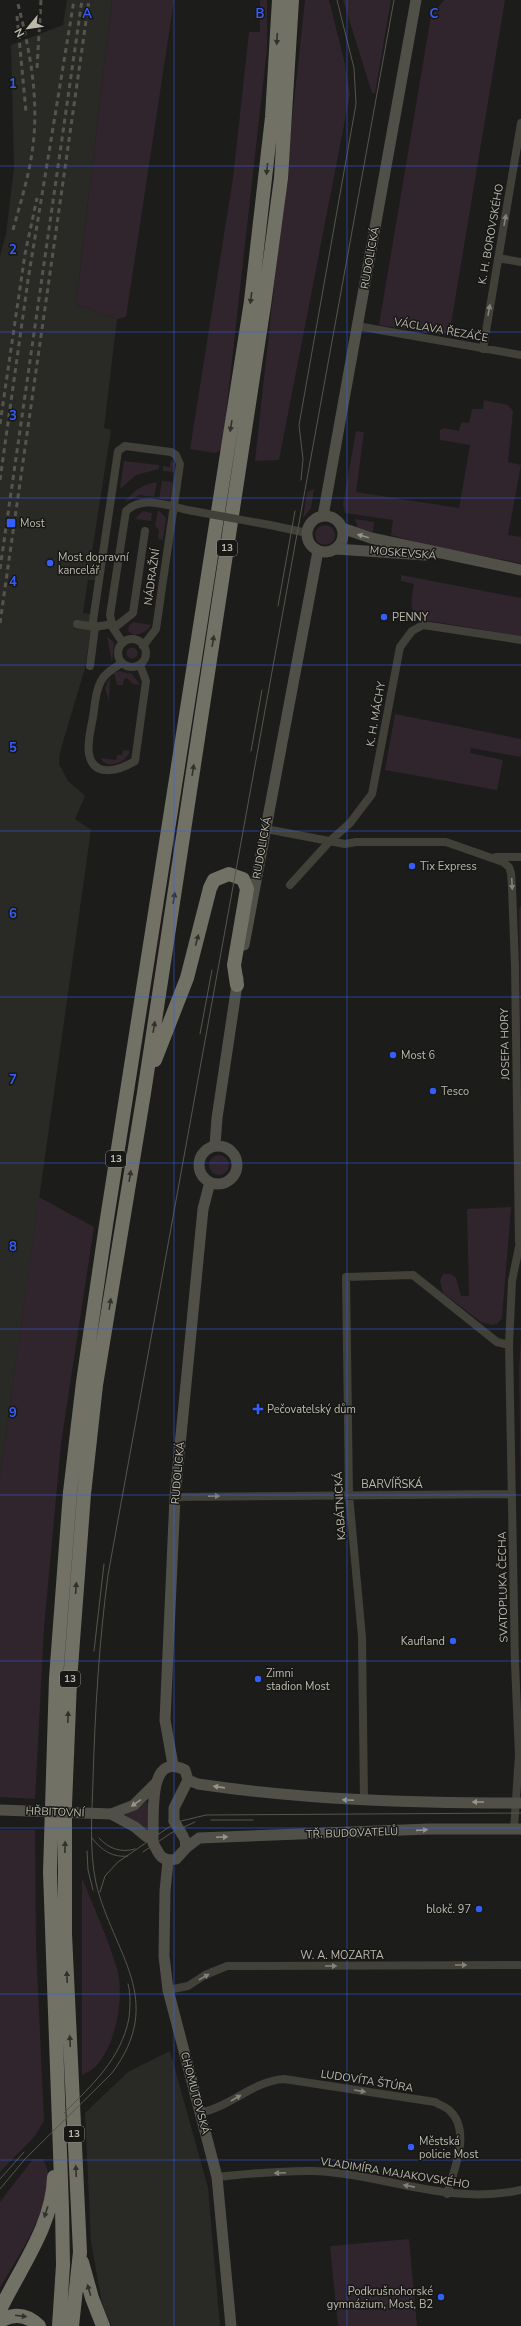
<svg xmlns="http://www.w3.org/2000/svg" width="521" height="2326" viewBox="0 0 521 2326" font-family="'Nunito Sans',sans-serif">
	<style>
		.built { fill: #292926 }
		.green { fill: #30252c }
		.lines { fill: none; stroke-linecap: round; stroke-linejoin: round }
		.street { stroke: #41413a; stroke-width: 8 }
		.secondary { stroke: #515048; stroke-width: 11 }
		.highway { stroke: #727166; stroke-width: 14 }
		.tram { stroke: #56554d; stroke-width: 1 }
		.rail { stroke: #56554d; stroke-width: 3; stroke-dasharray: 5 4; stroke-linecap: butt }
		.street-bridge { stroke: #41413a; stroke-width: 8 }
		.secondary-bridge { stroke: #515048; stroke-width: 11 }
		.oneway { fill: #32322d }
		.oneway2 { fill: #858379 }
		.oneway3 { fill: #979489 }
		.grid { fill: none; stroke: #355ef8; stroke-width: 1; stroke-opacity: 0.55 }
		.poi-dot { fill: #355ef8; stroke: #171715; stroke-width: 1.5 }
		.labels { text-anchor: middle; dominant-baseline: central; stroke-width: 3; stroke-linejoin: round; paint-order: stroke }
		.shield { fill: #171715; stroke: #8a887f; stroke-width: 1 }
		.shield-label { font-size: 10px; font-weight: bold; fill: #bcb9ac }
		.street-label { font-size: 11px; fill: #bcb9ac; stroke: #171715 }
		.poi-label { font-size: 11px; fill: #bcb9ac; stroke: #171715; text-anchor: start }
		.grid-label { font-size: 13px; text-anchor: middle; font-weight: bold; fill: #355ef8; stroke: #171715; stroke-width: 3; stroke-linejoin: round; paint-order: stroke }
	</style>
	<rect width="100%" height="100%" fill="#1c1c1a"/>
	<path class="built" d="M67,0H112L76,304L117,319L104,428L111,430L91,558L99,559L96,580H88L83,613L91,614L90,633L85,668L60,752L59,764L68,781L85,796L75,819L91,830L0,1476V256L6,234L14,168L11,45L63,25Z
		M170,2051L208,2188L220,2326H111L102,2303L91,2242L85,2113L128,2072Z"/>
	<path class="green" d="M112,0H174L126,317L117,319L76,304Z
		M260,0H267V49L222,449L215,453L190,449L233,178L249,32H260Z
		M305,0H329L345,64L350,94L279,460L255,461Z
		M343,0H391L375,93H372Z
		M444,0H505L449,336L379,325L431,16Z
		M484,400L508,405L513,411L508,462L521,465L508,535L521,537V563L433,547L391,535L393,520L345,513L343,504L356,431L364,432L356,492L459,508L470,445L440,440V430L444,428L459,431L461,422L469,423L472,409H483Z
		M171,459L175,464L174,472L163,471V466L170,467Z
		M124,461L159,465V469L136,475L120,489Z
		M162,481L173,482L170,500L159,499Z
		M157,482L154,497L140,495L125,502C134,490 141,485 157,482Z
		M314,489L311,508L303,518L307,492Z
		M158,510L166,518L163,540L158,539L159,530L155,526Z
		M143,511L152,513L151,521L135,519Z
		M355,519L374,522L373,532L358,529Z
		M315 535a10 10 0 1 1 20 0a10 10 0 1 1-20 0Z
		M401,575L521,598V636L418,619C408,609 412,597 414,584L401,581Z
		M133,622L151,625C148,631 141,634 134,635L128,631L129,626Z
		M107,636L114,643L112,663Z
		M126.5 653a5.5 5.5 0 1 1 11 0a5.5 5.5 0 1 1-11 0Z
		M119,671L132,674L140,685L133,684L127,678L124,679L123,685H117L114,673Z
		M110,677L109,701L105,688Z
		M395,714L521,739V757L471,748L470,753L503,760L497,790L385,770Z
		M123,750L130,751C127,762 108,771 100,758L116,760L117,755H122Z
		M521,905V1069L519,910Z
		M209 1165a10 10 0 1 1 20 0a10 10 0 1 1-20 0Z
		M39,1197L94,1227L61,1444L44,1628L35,1799L0,1797V1476Z
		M511,1207L502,1318L497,1324L491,1325L481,1322L443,1293L440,1281L443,1274H451L456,1278L461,1296H469L467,1209Z
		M521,1337V1496L519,1370Z
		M147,1802H148L147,1829L125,1815Z
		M0,1830H35L36,1946L44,2121L35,2136L0,2172Z
		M82,1878C94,1908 108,1938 117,1969C125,1997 116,2046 95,2067C92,2070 86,2073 82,2075Z
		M33,2159H42C66,2187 15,2261 0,2288V2202Z
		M409,2239L417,2326H338L330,2246Z"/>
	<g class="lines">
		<path class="street" d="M498,258L521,262
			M357,326L521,355
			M483,349L521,123
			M270,525L307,533
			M77,624L95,627L93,621L118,451L125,446L171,452L176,455L180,464L156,629L143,646
			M114,628L133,613L145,531
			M118 653a14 14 0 1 1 28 0a14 14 0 1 1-28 0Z
			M123,643L113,628L110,615L126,511C143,494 171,507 193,511
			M122,663C114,668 105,673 101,681C95,692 95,705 93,717C91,729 87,742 89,754C94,779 120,770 135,761L146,681L140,665
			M90,666L95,627L112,624
			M266,829L345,844L356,842H446L503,862L509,867L511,873L512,887L515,966L519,1242
			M496,857H521
			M290,885L330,841L350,823L372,794L400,647L412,631L423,625L521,640
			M509,1345L512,1281L521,1237
			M175,1497L512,1494
			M364,1801L362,1637L349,1495L346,1277L413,1275L497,1342L509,1345L515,1664L519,1755L514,1829
			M168,1990L188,1986L205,1975L227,1966L521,1965
			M200,2113C232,2106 253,2081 284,2079L435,2102C439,2105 445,2106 449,2110C472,2130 454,2170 447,2194
			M217,2177C248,2174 282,2170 314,2171C385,2174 448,2206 521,2190"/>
		<path class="secondary" d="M307 534a18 18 0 1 1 36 0a18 18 0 1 1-36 0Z
			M323,516L416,0
			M342,528L371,538L521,570
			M336,549L425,555
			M244,945L318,551
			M215,1145L217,1118L238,978
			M199 1165a19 19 0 1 1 38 0a19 19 0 1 1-38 0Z
			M173,1765L165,1720L175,1497L203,1209L210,1182
			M188,1780L198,1784C305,1800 412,1803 521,1803
			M111,1814L134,1805L155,1784
			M111,1814L135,1827L147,1837
			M153,1834C154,1813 148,1751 185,1770L188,1780L174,1808V1821
			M186,1848L199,1838L429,1829H521
			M158,1852C162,1860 169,1861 176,1859L186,1848L185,1840
			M168,1861L165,1891L164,1956L168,1990L217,2177L231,2326"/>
		<path class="highway" d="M155,1060L187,978L210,888L214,880L229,874L243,879L247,889L234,965L237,985
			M82,2262L92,2298L103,2326
			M0,2310C20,2268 53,2225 54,2177
			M0,2321C14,2313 27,2314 39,2326
			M59,2326L63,2265L62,2208L50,1872L56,1678L70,1492L83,1382L106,1225L251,301L272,117L279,0
			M72,2326L80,2252L65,1934V1805L70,1681L84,1494L96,1385L144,1093L264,305L281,178L292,0"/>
		<path class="tram" d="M301,480L303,459L299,425L356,104L354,68L337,0
			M278,606L295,511
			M251,751L262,690
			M200,1034L212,970
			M94,1651L104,1564
			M211,1820H253
			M92,1838C101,1850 113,1858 128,1856
			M99,1838C109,1849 121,1853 135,1849
			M87,1851L88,1870L93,1890
			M143,1852L171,1833L195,1822
			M100,1892L105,1876L118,1862L169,1827L181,1821L206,1815L521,1813
			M64,2113C93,2084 121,2059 129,2018C130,2007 131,1995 128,1984
			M0,2179L24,2152
			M0,2189L25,2159L112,2073C167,1999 113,1954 96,1883C89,1850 92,1813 93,1780C95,1711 99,1643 108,1575L394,0"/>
		<path class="rail" d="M17,16L26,112
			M37,68L41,0
			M13,230C20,204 28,179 32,153C40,100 30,51 17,0
			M0,424L25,254L37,198
			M0,480L28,280L74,0
			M0,569L82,0
			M0,623L89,0"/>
		<path class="street-bridge" d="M193,511L270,525"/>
		<path class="secondary-bridge" d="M0,1810L111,1814
			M174,1821L183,1836
			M153,1834V1843L158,1852"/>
	</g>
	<defs><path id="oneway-solid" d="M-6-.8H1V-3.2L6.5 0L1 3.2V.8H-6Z"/></defs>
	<g class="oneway">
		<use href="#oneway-solid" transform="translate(277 39) rotate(93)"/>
		<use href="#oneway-solid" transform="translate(267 169) rotate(96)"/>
		<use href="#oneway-solid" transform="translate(251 298) rotate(98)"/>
		<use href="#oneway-solid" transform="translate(231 426) rotate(99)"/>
		<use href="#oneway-solid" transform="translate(213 641) rotate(-81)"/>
		<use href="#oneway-solid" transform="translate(193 770) rotate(-81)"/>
		<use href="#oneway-solid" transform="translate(174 898) rotate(-81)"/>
		<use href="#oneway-solid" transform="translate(197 940) rotate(-75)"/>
		<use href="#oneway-solid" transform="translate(154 1027) rotate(-81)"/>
		<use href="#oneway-solid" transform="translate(130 1176) rotate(-81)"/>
		<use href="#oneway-solid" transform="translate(110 1304) rotate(-81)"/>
		<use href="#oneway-solid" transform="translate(76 1588) rotate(-86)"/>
		<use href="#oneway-solid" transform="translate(68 1717) rotate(-88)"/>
		<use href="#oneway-solid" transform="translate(65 1847) rotate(-89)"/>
		<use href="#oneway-solid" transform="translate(67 1977) rotate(-92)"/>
		<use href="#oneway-solid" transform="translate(70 2041) rotate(-93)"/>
		<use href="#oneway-solid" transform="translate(76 2171) rotate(-93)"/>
		<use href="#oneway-solid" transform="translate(46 2212) rotate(108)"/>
		<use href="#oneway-solid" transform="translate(89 2290) rotate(-106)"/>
		<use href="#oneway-solid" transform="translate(21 2316) rotate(7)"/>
	</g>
	<g class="oneway2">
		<use href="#oneway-solid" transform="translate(505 220) rotate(-80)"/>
		<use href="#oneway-solid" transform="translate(489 310) rotate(-80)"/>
		<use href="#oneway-solid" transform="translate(512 884) rotate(87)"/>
		<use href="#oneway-solid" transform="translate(214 1496) rotate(-1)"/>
		<use href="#oneway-solid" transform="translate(461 1965)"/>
		<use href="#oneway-solid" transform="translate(331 1966)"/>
		<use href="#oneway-solid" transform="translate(204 1977) rotate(-29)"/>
		<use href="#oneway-solid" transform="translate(360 2091) rotate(9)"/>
		<use href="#oneway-solid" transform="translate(236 2098) rotate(-30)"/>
		<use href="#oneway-solid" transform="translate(280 2173) rotate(177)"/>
		<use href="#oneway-solid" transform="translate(409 2186) rotate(-169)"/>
	</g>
	<g class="oneway3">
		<use href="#oneway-solid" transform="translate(363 536) rotate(-164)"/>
		<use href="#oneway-solid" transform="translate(219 1787) rotate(-172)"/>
		<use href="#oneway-solid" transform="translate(348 1800) rotate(-177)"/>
		<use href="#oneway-solid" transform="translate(478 1802) rotate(-180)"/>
		<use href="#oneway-solid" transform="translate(136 1803) rotate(145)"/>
		<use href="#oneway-solid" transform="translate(422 1830) rotate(-4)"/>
		<use href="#oneway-solid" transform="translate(222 1837) rotate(-3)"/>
	</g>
	<path class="grid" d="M174,0V2326M347,0V2326M0,166H521M0,332H521M0,498H521M0,665H521M0,831H521M0,997H521M0,1163H521M0,1329H521M0,1495H521M0,1661H521M0,1828H521M0,1994H521M0,2160H521"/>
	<g class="poi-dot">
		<rect x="6" y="518" width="10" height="10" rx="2"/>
		<circle cx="50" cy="563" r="4"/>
		<circle cx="384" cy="617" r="4"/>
		<circle cx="412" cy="866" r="4"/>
		<circle cx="393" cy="1055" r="4"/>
		<circle cx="433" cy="1091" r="4"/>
		<path d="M256 1403h4v4h4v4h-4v4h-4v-4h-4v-4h4z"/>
		<circle cx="453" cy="1641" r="4"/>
		<circle cx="258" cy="1679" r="4"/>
		<circle cx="479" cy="1909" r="4"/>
		<circle cx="411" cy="2147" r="4"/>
		<circle cx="441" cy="2297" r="4"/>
	</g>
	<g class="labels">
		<g class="shield">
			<rect x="217" y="540" width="20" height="16" rx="3"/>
			<rect x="106" y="1151" width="20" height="16" rx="3"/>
			<rect x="60" y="1671" width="20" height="16" rx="3"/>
			<rect x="64" y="2126" width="20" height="16" rx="3"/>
		</g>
		<g class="shield-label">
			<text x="227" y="548">13</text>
			<text x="116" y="1159">13</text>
			<text x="70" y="1679">13</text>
			<text x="74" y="2134">13</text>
		</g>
		<g class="street-label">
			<text transform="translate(491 234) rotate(-80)">K. H. BOROVSKÉHO</text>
			<text transform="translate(370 258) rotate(-80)">RUDOLICKÁ</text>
			<text transform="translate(441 330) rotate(10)">VÁCLAVA ŘEZÁČE</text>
			<text transform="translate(403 553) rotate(5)">MOSKEVSKÁ</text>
			<text transform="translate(152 577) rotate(-82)">NÁDRAŽNÍ</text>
			<text transform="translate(376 714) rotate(-80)">K. H. MÁCHY</text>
			<text transform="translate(262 848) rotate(-80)">RUDOLICKÁ</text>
			<text transform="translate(505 1044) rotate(-91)">JOSEFA HORY</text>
			<text transform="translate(178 1473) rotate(-85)">RUDOLICKÁ</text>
			<text x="392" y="1484">BARVÍŘSKÁ</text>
			<text transform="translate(340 1506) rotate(-93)">KABÁTNICKÁ</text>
			<text transform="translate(503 1587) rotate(-91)">SVATOPLUKA ČECHA</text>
			<text transform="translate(55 1812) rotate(2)">HŘBITOVNÍ</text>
			<text transform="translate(352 1833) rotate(-2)">TŘ. BUDOVATELŮ</text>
			<text x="342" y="1955">W. A. MOZARTA</text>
			<text transform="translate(367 2081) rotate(9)">LUDOVÍTA ŠTÚRA</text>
			<text transform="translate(195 2093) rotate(75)">CHOMUTOVSKÁ</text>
			<text transform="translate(395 2173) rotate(9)">VLADIMÍRA MAJAKOVSKÉHO</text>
		</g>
		<g class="poi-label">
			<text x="20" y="523">Most</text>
			<text x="58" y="557">Most dopravní<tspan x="58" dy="13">kancelář</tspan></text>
			<text x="392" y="617">PENNY</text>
			<text x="420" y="866">Tix Express</text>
			<text x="401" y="1055">Most 6</text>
			<text x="441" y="1091">Tesco</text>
			<text x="267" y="1409">Pečovatelský dům</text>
			<text x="445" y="1641" text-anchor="end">Kaufland</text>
			<text x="266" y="1673">Zimni<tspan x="266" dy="13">stadion Most</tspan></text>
			<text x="471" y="1909" text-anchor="end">blokč. 97</text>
			<text x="419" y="2141">Městská<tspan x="419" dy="13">policie Most</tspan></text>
			<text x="433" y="2291" text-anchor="end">Podkrušnohorské<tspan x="433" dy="13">gymnázium, Most, B2</tspan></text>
		</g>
	</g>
	<g class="grid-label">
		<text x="87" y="18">A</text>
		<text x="260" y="18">B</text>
		<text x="434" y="18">C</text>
		<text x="13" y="88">1</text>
		<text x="13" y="254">2</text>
		<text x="13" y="420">3</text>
		<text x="13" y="586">4</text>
		<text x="13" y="752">5</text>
		<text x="13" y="918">6</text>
		<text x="13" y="1084">7</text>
		<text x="13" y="1251">8</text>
		<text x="13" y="1417">9</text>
	</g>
	<g transform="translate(28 28) rotate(241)" stroke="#171715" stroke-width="3" paint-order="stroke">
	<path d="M0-3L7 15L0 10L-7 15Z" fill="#bcb9ac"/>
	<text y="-6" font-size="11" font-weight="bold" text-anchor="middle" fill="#bcb9ac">N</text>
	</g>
</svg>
